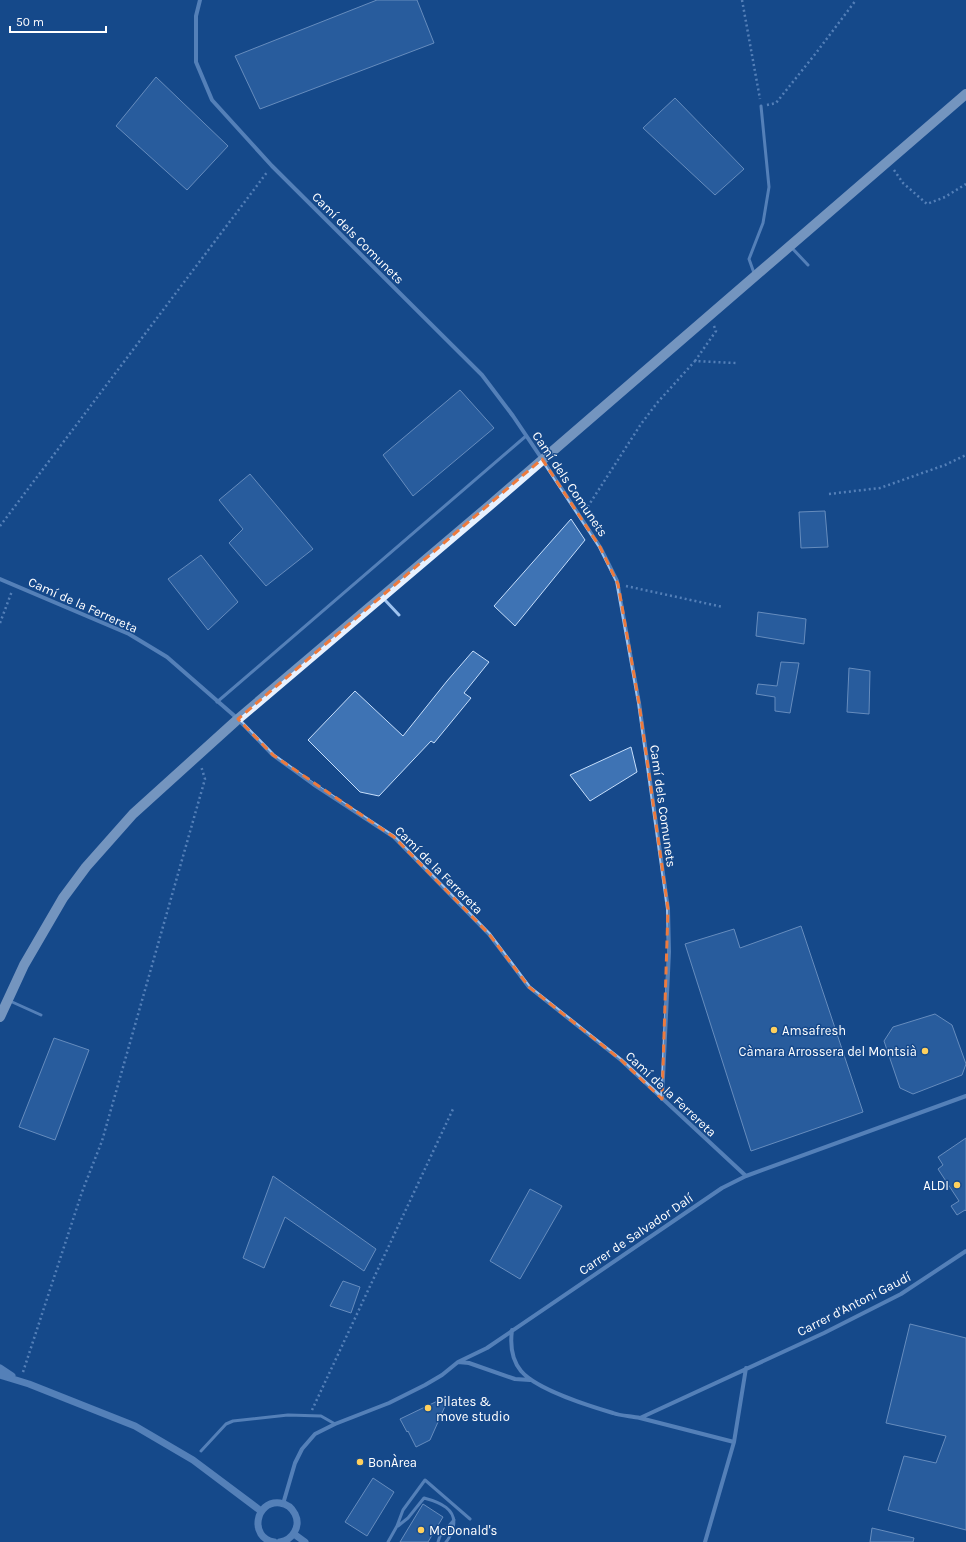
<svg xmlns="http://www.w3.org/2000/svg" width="966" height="1542" viewBox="0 0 966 1542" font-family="Karla,sans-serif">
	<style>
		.building { fill: #3e73b4; stroke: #c6defb }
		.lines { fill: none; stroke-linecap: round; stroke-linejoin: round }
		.path { stroke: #9fc3ef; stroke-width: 2.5; stroke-dasharray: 2 3; stroke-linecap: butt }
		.service { stroke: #9fc3ef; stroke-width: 3 }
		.minor { stroke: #9fc3ef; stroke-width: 4 }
		.tertiary { stroke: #9fc3ef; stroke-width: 7 }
		.primary { stroke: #e7f1ff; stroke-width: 10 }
		.marked { fill: none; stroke: #ed7a3d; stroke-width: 3; stroke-dasharray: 8 5; stroke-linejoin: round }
		.poi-dot { fill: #ffd05d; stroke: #16498b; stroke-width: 1.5 }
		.labels { text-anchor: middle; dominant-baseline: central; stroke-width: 3; stroke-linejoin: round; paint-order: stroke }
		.street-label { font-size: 13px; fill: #fff; stroke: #16498b }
		.poi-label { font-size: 13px; fill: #fff; stroke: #16498b; text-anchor: start }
	</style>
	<rect width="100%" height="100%" fill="#16498b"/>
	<path class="building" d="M377,0H417L434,43L260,109L235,56Z
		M156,77L228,146L187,190L116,126Z
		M675,98L744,169L715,195L643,128Z
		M460,390L494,428L413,496L383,455Z
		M250,474L313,549L266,586L229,543L243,529L219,500Z
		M825,511L828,547L801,548L799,512Z
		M571,519L585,540L515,626L494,606Z
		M201,555L238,602L208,630L168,579Z
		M758,612L806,619L804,644L756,636Z
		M473,651L489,662L464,693L471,698L434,743L431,741L379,796L360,792L308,740L355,691L403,736L447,681Z
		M781,662L799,663L790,713L775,711V697L756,694L758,684L777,686Z
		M849,668L870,671L869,714L847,712Z
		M631,747L637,772L590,801L570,775Z
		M801,926L863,1112L751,1151L685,944L734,929L740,948Z
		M935,1014L952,1025L966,1064L962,1075L913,1094L900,1088L884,1041L893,1027Z
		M54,1038L89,1050L55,1140L19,1127Z
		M966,1138V1211L965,1210L957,1215L951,1206L959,1201L938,1169L943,1165L938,1157Z
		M273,1176L376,1249L364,1271L285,1217L264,1268L243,1258Z
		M530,1189L562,1206L520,1279L490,1261Z
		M343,1281L360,1287L351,1313L330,1306Z
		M910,1324L966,1338V1530L888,1510L904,1456L936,1463L946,1436L886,1423Z
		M450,1395L430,1440L416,1447L408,1431L407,1432L400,1419Z
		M373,1478L394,1492L367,1536L345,1522Z
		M423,1504L443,1517L428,1542H400Z
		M872,1528L914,1538L913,1542H870Z"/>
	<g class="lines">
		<path class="path" d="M742,0L760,99
			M767,105L776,103L816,53L856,0
			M894,170L903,183L927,204L945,197L966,184
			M695,361L716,331L714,326
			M829,494L880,488L945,465L966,455
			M585,511L641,424L657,403L695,361L736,363
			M0,526L268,171
			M626,586L723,607
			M0,623L12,591
			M23,1372L82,1192L102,1141L205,779L201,766
			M312,1410L453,1109"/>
		<path class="service" d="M791,247L808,265
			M754,273L749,259L763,223L769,187L761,106
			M384,599L399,615
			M217,702L526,436
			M10,1001L41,1015
			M201,1451L226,1424L233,1421L288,1415L321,1416L335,1424
			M398,1526L408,1518L424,1498C439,1502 458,1509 453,1528C451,1533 450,1538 446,1542
			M388,1542L397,1526L403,1510L425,1480L470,1519
			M438,1542L440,1536L454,1520"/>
		<path class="minor" d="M200,0L196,16V62L212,100L272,166L482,375L513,416L542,459L600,547L617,581L639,703L668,909L669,952L662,1099
			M0,579L129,634L167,657L238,719L273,755L313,784L394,837L489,934L529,987L621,1060L746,1176
			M512,1330C510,1345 511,1359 521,1371C536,1389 589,1406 613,1413C621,1416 631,1416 640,1418L824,1333L901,1294L966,1251
			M458,1362L469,1363L515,1379L530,1380
			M640,1418L734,1442
			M283,1504L295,1463L302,1449L315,1434L335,1424L389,1403L425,1385L442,1375L458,1362L487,1348L722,1188L746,1176L966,1096
			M705,1542L734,1442L746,1368"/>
		<path class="tertiary" d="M0,1368L12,1376
			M0,1375L29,1384L135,1426L193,1460L261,1511
			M294,1534L305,1542
			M274,1542C249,1538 255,1500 280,1503C287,1504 292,1508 295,1514C301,1526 293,1540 280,1542"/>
		<path class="primary" d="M0,1017L24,965L63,898L86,867L133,814L238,719L489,506L966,94"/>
	</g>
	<path d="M0 0H966V1542H0ZM542,459L600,547L618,584L639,703L668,909L662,1099L621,1060L529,987L489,934L394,837L273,755L238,719Z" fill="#16498b" fill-opacity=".55" fill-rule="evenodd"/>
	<path class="marked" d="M542,459L600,547L618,584L639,703L668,909L662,1099L621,1060L529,987L489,934L394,837L273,755L238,719Z"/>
	<g class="poi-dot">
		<circle cx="774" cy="1030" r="4"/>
		<circle cx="925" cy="1051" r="4"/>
		<circle cx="957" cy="1185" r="4"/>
		<circle cx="428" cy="1408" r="4"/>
		<circle cx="360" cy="1462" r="4"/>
		<circle cx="421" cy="1530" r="4"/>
	</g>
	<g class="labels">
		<g class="street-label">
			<text transform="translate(358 238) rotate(45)">Camí dels Comunets</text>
			<text transform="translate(570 484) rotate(56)">Camí dels Comunets</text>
			<text transform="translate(83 605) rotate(24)">Camí de la Ferrereta</text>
			<text transform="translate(663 806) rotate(82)">Camí dels Comunets</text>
			<text transform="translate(439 870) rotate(45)">Camí de la Ferrereta</text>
			<text transform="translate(671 1094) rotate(43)">Camí de la Ferrereta</text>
			<text transform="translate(636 1234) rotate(-34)">Carrer de Salvador Dalí</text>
			<text transform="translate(854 1304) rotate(-27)">Carrer d'Antoni Gaudí</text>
		</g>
		<g class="poi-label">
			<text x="782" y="1030">Amsafresh</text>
			<text x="917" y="1051" text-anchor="end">Càmara Arrossera del Montsià</text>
			<text x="949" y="1185" text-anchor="end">ALDI</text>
			<text x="436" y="1401">Pilates &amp;<tspan x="436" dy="15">move studio</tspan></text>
			<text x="368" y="1462">BonÀrea</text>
			<text x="429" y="1530">McDonald's</text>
		</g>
	</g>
	<path d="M10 26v6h96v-6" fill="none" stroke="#ffffff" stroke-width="2"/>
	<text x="16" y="26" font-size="12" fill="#ffffff" stroke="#16498b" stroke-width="3" paint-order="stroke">50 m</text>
</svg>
